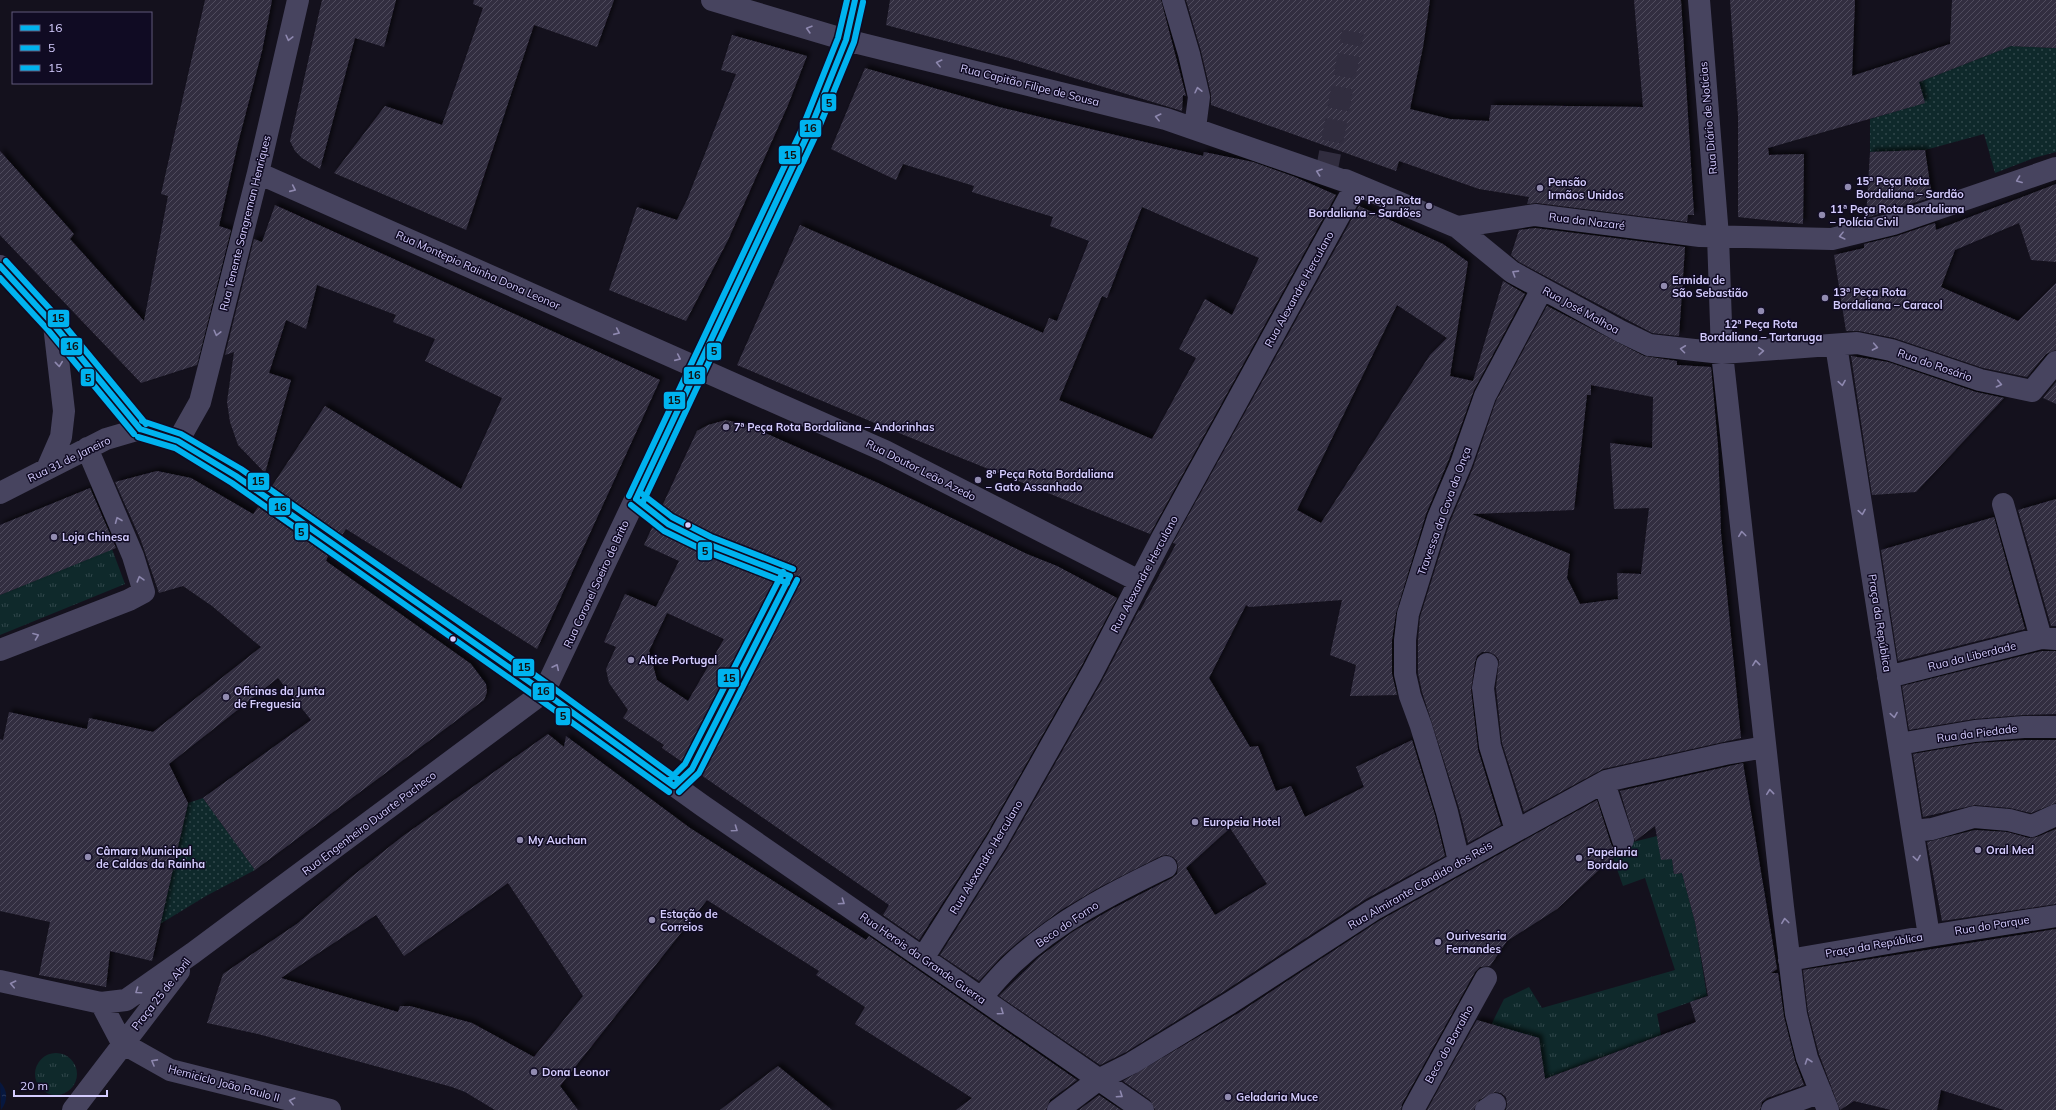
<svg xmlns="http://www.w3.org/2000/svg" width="2056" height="1110" viewBox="0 0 2056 1110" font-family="Mulish,sans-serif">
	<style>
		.grass { fill: url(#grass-tufts) }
		.park { fill: url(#park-dots) }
		.water { fill: url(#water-ripples) }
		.building { fill: url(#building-hatch); fill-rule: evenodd; filter: url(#shadow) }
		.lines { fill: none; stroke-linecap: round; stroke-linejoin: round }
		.minor-tunnel { stroke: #312d3f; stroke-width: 22; stroke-dasharray: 22 11; stroke-linecap: butt }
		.minor { stroke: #47445f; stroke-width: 22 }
		.bus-1-casing { stroke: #100b23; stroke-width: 9 }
		.bus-2-casing { stroke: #100b23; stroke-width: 9 }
		.bus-3-casing { stroke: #100b23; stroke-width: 9 }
		.bus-1 { stroke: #00b3ef; stroke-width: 6 }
		.bus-2 { stroke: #00b3ef; stroke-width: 6 }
		.bus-3 { stroke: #00b3ef; stroke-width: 6 }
		.oneway { stroke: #8e88af }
		.poi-dot { fill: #918bb0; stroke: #100b23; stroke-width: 1.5 }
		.bus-dot { fill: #d5cdff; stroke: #100b23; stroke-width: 1.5 }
		.labels { text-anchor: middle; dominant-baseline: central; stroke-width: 3; stroke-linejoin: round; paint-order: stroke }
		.street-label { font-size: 11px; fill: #d5cdff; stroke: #100b23 }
		.poi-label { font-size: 11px; font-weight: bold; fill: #d5cdff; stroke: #100b23; text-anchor: start }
		.line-badge { stroke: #100b23; stroke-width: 1.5 }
		.pale-badge-label { font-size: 11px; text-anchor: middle; font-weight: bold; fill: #111 }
	</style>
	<defs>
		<pattern id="grass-tufts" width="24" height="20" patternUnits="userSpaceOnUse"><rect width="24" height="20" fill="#0f292b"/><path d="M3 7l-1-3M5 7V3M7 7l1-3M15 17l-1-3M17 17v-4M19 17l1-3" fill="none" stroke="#31474b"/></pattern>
		<pattern id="park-dots" width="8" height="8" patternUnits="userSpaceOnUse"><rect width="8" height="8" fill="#0f292b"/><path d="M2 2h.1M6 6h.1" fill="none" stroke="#31474b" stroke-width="1.8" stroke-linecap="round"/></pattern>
		<pattern id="water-ripples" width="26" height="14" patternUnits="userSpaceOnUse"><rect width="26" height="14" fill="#06173f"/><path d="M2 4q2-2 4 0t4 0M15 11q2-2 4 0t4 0" fill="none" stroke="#29385c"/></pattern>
		<pattern id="building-hatch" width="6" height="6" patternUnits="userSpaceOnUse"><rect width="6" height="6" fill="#322e40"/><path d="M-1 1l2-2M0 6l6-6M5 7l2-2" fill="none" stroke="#4f4b5d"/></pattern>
		<filter id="shadow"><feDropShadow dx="3.5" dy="-3.5" stdDeviation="2" flood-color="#0009"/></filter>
	</defs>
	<rect width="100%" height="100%" fill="#14111d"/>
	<path class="grass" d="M112,549L125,584L0,635V595Z
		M1657,836L1672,859L1674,874L1682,873L1695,922L1707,996L1657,1014L1661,1035L1510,1092L1491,1025L1504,999L1529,987L1542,1008L1675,970L1645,878L1623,886L1613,858L1629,843Z
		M35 1074a21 21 0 1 1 42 0a21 21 0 1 1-42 0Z"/>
	<path class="park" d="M2011,46L2056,48V152L2034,158L1995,173L1984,134L1925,150L1870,152V119L1924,103L1919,82Z
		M203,798L255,870L206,896L160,924L188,803Z"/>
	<path class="water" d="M0,1082C8,1090 8,1101 1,1110Z"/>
	<path class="building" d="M205,0H272L262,51L238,143L219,226L231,230L197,365L141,383L0,235V151L74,234L70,239L144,321L168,196L161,194Z
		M322,0H396L384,47L355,38L320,169L302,158L295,151L290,141Z
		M474,0H614L597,47L534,25L466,230L334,173L385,106L442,125L483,8L473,4Z
		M890,0H1161L1186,96L1183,95L1182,111L1009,58L886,25Z
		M1186,0H1430L1423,47L1410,109L1450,119L1489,121L1491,105L1643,107L1634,0H1681L1694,215H1688L1687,222L1537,203L1527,204L1529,197L1479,189L1399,161L1396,171L1211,105V94L1201,51Z
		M1730,0H1855L1852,76L1950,44L1952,0H2056V48L2011,46L1919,82L1925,103L1768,148L1769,155L1804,154L1803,224L1738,217V116Z
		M732,35L807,56L788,105L728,240L686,321L609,290L637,207L677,220L687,200L736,74L721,70Z
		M865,68L999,107L1203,156L1204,152L1253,162L1295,177L1336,195L1150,534L889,429L737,365L800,225L1043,333L1049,318L1057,321L1089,241L1050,226L1053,217L972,192L974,186L903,164L896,180L831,149ZM1142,207L1259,258L1232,315L1205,299L1179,349L1196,358L1152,439L1059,400L1102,296L1107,298Z
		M1925,150L1932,197L1866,218L1870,152Z
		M2056,184V262L2031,260L2019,223L1955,250L1941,287L2018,321L2056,283V350L2046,354L2027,377L1983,368L1894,338L1859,331H1846L1834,255L1864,248V244L1897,236L1935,223L1936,230Z
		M275,205L660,380L537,649L346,529L342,535L272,486L325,406L461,489L502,398L425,361L435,339L393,322L396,315L317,285L306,329L286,320L269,373L291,380L265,473L238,445L230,422L227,402L234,352L225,355L254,239L262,242Z
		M1359,206L1443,244L1468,262L1450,376L1473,381L1503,281L1525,294L1474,390L1449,459L1426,514L1396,613L1392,640V674L1397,695L1350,696L1356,665L1330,655L1342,600L1249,607L1246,605L1209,678L1250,747L1258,746L1276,791L1291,786L1305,817L1364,787L1356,767L1412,740L1435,815L1445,856L1366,899L1223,992L1126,1052L1100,1065L999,996L1039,957L1074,931L1112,909L1172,878L1177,874L1178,867L1177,861L1173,857L1167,855L1161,856L1100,887L1061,910L1023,938L1001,957L979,981L940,955L1008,847L1103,679L1139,610L1140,611L1176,544L1173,543ZM1397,305L1447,338L1430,355L1321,523L1297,510ZM1230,828L1267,884L1215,915L1186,868Z
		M1535,228L1685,247L1679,336L1652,333L1519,262L1511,255L1519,230Z
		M1547,306L1644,356L1677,361V365L1711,367L1718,446L1721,533L1741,738L1603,769L1524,812L1502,743L1496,688L1499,660L1495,655L1489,652H1482L1477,656L1475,662L1471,690L1478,750L1501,825L1468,843L1459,808L1422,692L1418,673V641L1420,617L1450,522L1473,468L1496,401ZM1591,385L1653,397L1652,448L1610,443L1614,509L1649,508L1641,574L1617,573L1618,599L1580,604L1567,578L1570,554L1472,514L1574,510L1587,395H1591Z
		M1851,356L1888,362L1976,392L2004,398L1916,492L1872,495Z
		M2056,382V404L2043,398Z
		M726,420L747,425L878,483L1027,554L1057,566L1117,598L1081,667L986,835L919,940L883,915L889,905L662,748L664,745L623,718L628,710L609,683L606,669L616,647L604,642L625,594L656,607L679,561L644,545L697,431L708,425ZM667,613L724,639L688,701L657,680L649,651Z
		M157,471L191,478L253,514L252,516L258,507L328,556L326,561L471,664L486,684L487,692L484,700L255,870L203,798L311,720L278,678L169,764L188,803L152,961L110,951L106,987L39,975L50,922L0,911V739L3,740L9,712L87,729L89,718L153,732L261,647L212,606L183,586L159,593L140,538L115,482Z
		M90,488L116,548L0,595V525Z
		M2056,499V626H2051L2018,510Z
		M1994,517L2025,629L1898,661L1881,550Z
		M2042,651H2056V714L2023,715L1974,719L1909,730L1902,686Z
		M548,734L564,747L566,736L690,828L866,940L869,936L1077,1080L1050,1100L1046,1110H956L972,1098L855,1024L865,1007L816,975L819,971L707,900L560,1086L578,1110H495L465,1092L452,1087L258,1034L207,1023L223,974L298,923L350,878L403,836ZM508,883L583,996L534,1057L472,1023L410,1006H400L398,1012L281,978L376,915L404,956Z
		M2025,740H2056V803L2031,813L2010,808L1975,805L1923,817L1913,754L1977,743Z
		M1743,763L1777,969L1771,973H1778L1784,1017L1795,1061L1804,1085L1767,1098L1762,1102L1760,1110H1506L1507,1104L1506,1097L1501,1093L1495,1092L1479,1100L1474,1110H1427L1477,1020L1539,1038L1545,1079L1696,1022L1690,1002L1708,996L1695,922L1682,873L1674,874L1672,859L1661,860L1655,826L1635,841L1620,791Z
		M1597,800L1611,844L1614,849L1620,852L1600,869L1557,909L1507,941L1490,966L1480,967L1475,972L1402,1104L1401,1110H1155L1150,1100L1123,1081L1237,1014L1379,921Z
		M2056,829V904L1942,921L1927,842L1975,830L2007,832L2029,838L2037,837Z
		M2056,929V1110H2004L1941,1090L1937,1110H1891L1854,1101L1840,1110L1819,1054L1808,1012L1803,970Z
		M778,1066L832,1110H720Z
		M1099,1095L1121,1110H1079Z"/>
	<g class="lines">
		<path class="minor-tunnel" d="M1326,174L1353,32"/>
		<path class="minor" d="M712,0L846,40L1166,119L1356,185L1162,538L1092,673L997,841L923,958
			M1173,0L1189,54L1199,97L1195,128
			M1699,0L1718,236L1722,353L1783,907L1796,1014L1807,1058L1828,1110
			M258,173L885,451L1139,581
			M1345,180L1457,227L1512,272L1620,331L1649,345L1722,353L1857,343L1891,350L1980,380L2032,391L2056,362
			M1457,227L1535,215L1700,236L1832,239L1893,224L2056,168
			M0,266L54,325L140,429
			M140,429L178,441L236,476L544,692L703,806L1143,1110
			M178,441L200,402L258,173L298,0
			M47,469L61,437L64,411L54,325
			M0,493L106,439L140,429
			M2003,504L2041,638
			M0,650L129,600L144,592L133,556L87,448
			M1487,664L1483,688L1490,746L1516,830
			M1888,677L2041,638L2056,639
			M1899,744L1975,731L2024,727H2056
			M1604,783L1623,840
			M1913,831L1932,829L1974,817L2009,820L2032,826L2056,815
			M1459,861L1447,812L1421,726L1410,696L1405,674V640L1408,614L1438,518L1461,464L1485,396L1542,289
			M1929,936L2056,916
			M1789,960L1929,936L1836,345
			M0,981L101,1003L126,1000L193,953L544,692L808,134L846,40L855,0
			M981,998C991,986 1002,973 1014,962C1058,921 1112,893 1166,867
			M101,1003L122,1043L170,1070L330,1110
			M73,1110L179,971
			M1058,1110L1098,1080L1132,1063L1230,1003L1373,910L1606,781L1725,754L1765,747
			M1413,1110L1486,978
			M1486,1110L1495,1104
			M1772,1110L1821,1092"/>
		<g class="bus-1-casing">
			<path id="bus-1" d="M0,266L54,325L140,429
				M140,429L178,441L236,476L544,692L674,786
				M636,499L808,134L846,40L855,0
				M636,499L668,524L708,544L790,576
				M674,786L692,769L790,576"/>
		</g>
		<g class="bus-2-casing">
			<path id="bus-2" d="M0,278L48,330L134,434
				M138,437L175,448L232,483L539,699L669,792
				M643,502L815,137L854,42L863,2
				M631,505L664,531L705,551L787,583
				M679,792L699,773L797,580"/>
		</g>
		<g class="bus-3-casing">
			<path id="bus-3" d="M6,261L60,320L146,424
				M142,421L181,434L241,469L549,685L679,780
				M641,493L672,517L711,537L793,569
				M629,496L801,131L838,38L847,0
				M669,780L685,764L783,572"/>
		</g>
		<use href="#bus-1" class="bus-1"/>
		<use href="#bus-2" class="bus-2"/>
		<use href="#bus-3" class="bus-3"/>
	</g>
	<defs><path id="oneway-chevron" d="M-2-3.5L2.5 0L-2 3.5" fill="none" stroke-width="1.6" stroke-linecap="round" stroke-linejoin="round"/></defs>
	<g class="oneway">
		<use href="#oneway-chevron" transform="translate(809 29) rotate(-164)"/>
		<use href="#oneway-chevron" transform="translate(289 38) rotate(104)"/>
		<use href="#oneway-chevron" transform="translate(939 63) rotate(-166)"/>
		<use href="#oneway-chevron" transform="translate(1198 90) rotate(-103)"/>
		<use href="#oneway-chevron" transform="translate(1158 117) rotate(-166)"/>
		<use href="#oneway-chevron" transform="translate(1319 172) rotate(-161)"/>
		<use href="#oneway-chevron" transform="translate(2019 180) rotate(159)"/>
		<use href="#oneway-chevron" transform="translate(293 189) rotate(24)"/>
		<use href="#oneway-chevron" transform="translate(1842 236) rotate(166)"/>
		<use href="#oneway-chevron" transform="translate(1515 273) rotate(-148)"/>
		<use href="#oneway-chevron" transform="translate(617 332) rotate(24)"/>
		<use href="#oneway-chevron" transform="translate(217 333) rotate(104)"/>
		<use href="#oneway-chevron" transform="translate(1875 347) rotate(11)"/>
		<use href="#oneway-chevron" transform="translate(1683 349) rotate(-173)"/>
		<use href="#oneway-chevron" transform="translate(1761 351) rotate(-4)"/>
		<use href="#oneway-chevron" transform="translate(678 358) rotate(24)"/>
		<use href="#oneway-chevron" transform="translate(59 364) rotate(84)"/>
		<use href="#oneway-chevron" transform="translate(1842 383) rotate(81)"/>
		<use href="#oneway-chevron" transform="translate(1999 384) rotate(12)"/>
		<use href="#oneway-chevron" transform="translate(1862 512) rotate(81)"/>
		<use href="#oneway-chevron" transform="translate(118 520) rotate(-112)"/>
		<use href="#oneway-chevron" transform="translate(1742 534) rotate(-97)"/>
		<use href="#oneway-chevron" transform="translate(140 579) rotate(-106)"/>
		<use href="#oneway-chevron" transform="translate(36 636) rotate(-21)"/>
		<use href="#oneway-chevron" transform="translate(1756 663) rotate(-96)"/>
		<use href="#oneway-chevron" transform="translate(556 667) rotate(-64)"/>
		<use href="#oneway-chevron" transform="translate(1894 715) rotate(81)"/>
		<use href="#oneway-chevron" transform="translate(1770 792) rotate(-96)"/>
		<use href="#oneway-chevron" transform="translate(735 829) rotate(35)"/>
		<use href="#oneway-chevron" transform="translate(1917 858) rotate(81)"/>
		<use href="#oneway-chevron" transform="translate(842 902) rotate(34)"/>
		<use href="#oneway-chevron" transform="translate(1785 921) rotate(-97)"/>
		<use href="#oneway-chevron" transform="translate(13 984) rotate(-168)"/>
		<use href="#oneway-chevron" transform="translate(138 991) rotate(145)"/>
		<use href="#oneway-chevron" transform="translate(1001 1012) rotate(35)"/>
		<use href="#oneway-chevron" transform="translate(1808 1061) rotate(-109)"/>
		<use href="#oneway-chevron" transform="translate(154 1062) rotate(-151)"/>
		<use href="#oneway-chevron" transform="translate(1120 1095) rotate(34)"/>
		<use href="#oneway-chevron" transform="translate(292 1101) rotate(-166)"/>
	</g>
	<g class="poi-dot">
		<circle cx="1848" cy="187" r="4"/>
		<circle cx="1540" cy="188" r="4"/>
		<circle cx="1429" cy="206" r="4"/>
		<circle cx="1822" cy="215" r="4"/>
		<circle cx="1664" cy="286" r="4"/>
		<circle cx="1825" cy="298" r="4"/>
		<circle cx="1761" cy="311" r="4"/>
		<circle cx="726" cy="427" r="4"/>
		<circle cx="978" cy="480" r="4"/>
		<circle cx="54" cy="537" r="4"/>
		<circle cx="631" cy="660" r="4"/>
		<circle cx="226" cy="697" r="4"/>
		<circle cx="1195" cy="822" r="4"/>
		<circle cx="520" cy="840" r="4"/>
		<circle cx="1978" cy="850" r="4"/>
		<circle cx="88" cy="857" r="4"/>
		<circle cx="1579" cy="858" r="4"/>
		<circle cx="652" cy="920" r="4"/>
		<circle cx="1438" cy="942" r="4"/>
		<circle cx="534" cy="1072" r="4"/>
		<circle cx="1228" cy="1097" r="4"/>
	</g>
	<g class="bus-dot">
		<circle cx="688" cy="525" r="3.5"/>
		<circle cx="453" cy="639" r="3.5"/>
	</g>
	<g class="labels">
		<g class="street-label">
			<text transform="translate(1030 85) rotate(14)">Rua Capitão Filipe de Sousa</text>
			<text transform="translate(1708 118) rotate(-95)">Rua Diário de Notícias</text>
			<text transform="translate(1587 221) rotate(7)">Rua da Nazaré</text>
			<text transform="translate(245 223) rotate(-76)">Rua Tenente Sangreman Henriques</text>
			<text transform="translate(478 270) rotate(24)">Rua Montepio Rainha Dona Leonor</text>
			<text transform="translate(1299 289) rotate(-61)">Rua Alexandre Herculano</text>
			<text transform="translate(1581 310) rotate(29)">Rua José Malhoa</text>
			<text transform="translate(1935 365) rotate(19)">Rua do Rosário</text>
			<text transform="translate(69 459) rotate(-26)">Rua 31 de Janeiro</text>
			<text transform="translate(921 470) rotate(27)">Rua Doutor Leão Azedo</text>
			<text transform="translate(1444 511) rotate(-70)">Travessa da Cova da Onça</text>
			<text transform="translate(1144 574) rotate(-62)">Rua Alexandre Herculano</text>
			<text transform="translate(596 584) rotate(-65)">Rua Coronel Soeiro de Brito</text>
			<text transform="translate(1880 623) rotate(81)">Praça da República</text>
			<text transform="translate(1972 656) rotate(-14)">Rua da Liberdade</text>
			<text transform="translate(1977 733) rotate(-7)">Rua da Piedade</text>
			<text transform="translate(369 823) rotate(-37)">Rua Engenheiro Duarte Pacheco</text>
			<text transform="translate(986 857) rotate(-59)">Rua Alexandre Herculano</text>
			<text transform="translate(1420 885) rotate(-30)">Rua Almirante Cândido dos Reis</text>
			<text transform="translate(1067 924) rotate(-34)">Beco do Forno</text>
			<text transform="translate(1992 925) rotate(-9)">Rua do Parque</text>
			<text transform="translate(1874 945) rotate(-10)">Praça da República</text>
			<text transform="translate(923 958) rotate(35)">Rua Herois da Grande Guerra</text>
			<text transform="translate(161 994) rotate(-52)">Praça 25 de Abril</text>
			<text transform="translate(1449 1044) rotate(-61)">Beco do Borralho</text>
			<text transform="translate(224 1083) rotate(15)">Hemiciclo João Paulo II</text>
		</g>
		<g class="poi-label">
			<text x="1856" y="181">15ª Peça Rota<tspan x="1856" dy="13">Bordaliana – Sardão</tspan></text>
			<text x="1548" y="182">Pensão<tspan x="1548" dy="13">Irmãos Unidos</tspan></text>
			<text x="1421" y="200" text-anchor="end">9ª Peça Rota<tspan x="1421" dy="13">Bordaliana – Sardões</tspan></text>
			<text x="1830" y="209">11ª Peça Rota Bordaliana<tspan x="1830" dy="13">– Polícia Civil</tspan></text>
			<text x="1672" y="280">Ermida de<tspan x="1672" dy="13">São Sebastião</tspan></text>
			<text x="1833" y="292">13ª Peça Rota<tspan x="1833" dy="13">Bordaliana – Caracol</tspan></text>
			<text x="1761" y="324" text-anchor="middle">12ª Peça Rota<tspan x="1761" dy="13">Bordaliana – Tartaruga</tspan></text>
			<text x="734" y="427">7ª Peça Rota Bordaliana – Andorinhas</text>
			<text x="986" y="474">8ª Peça Rota Bordaliana<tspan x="986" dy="13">– Gato Assanhado</tspan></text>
			<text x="62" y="537">Loja Chinesa</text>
			<text x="639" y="660">Altice Portugal</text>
			<text x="234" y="691">Oficinas da Junta<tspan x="234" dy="13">de Freguesia</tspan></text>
			<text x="1203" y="822">Europeia Hotel</text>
			<text x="528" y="840">My Auchan</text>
			<text x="1986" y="850">Oral Med</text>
			<text x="96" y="851">Câmara Municipal<tspan x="96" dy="13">de Caldas da Rainha</tspan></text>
			<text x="1587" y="852">Papelaria<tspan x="1587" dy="13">Bordalo</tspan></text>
			<text x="660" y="914">Estação de<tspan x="660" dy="13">Correios</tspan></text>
			<text x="1446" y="936">Ourivesaria<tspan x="1446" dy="13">Fernandes</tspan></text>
			<text x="542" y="1072">Dona Leonor</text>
			<text x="1236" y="1097">Geladaria Muce</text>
		</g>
	</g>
	<g class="line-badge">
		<rect x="821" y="93" width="16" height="19" rx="4" fill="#00b3ef"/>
		<rect x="799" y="119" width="23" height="19" rx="4" fill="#00b3ef"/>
		<rect x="778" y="145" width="23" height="20" rx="4" fill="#00b3ef"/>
		<rect x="47" y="309" width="23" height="19" rx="4" fill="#00b3ef"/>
		<rect x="60" y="337" width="23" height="19" rx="4" fill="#00b3ef"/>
		<rect x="706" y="342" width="16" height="19" rx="4" fill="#00b3ef"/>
		<rect x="683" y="366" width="23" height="19" rx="4" fill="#00b3ef"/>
		<rect x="80" y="368" width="15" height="19" rx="4" fill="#00b3ef"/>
		<rect x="663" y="391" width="23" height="19" rx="4" fill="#00b3ef"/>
		<rect x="247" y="472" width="23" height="19" rx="4" fill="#00b3ef"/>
		<rect x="268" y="497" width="23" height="19" rx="4" fill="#00b3ef"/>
		<rect x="294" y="522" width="15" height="19" rx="4" fill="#00b3ef"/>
		<rect x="697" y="541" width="16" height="20" rx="4" fill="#00b3ef"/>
		<rect x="512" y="658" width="23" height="19" rx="4" fill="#00b3ef"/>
		<rect x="717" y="668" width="23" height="20" rx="4" fill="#00b3ef"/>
		<rect x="532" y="682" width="23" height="19" rx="4" fill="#00b3ef"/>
		<rect x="555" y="707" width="16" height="19" rx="4" fill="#00b3ef"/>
	</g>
	<g class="pale-badge-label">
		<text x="829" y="107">5</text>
		<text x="810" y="132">16</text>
		<text x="790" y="159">15</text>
		<text x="58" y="322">15</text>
		<text x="72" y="350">16</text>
		<text x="714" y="355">5</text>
		<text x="694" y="379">16</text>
		<text x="88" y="382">5</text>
		<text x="674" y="404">15</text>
		<text x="258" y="485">15</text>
		<text x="280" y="511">16</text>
		<text x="301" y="536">5</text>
		<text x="705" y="555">5</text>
		<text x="524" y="671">15</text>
		<text x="729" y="682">15</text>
		<text x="543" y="695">16</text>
		<text x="563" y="720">5</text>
	</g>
	<rect x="12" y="12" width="140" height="72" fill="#100b23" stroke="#5f597b"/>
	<rect x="20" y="25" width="20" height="6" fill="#00b3ef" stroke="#5f597b"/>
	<text x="48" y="32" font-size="12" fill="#d5cdff">16</text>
	<rect x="20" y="45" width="20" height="6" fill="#00b3ef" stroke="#5f597b"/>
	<text x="48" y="52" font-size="12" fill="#d5cdff">5</text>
	<rect x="20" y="65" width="20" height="6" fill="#00b3ef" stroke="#5f597b"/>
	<text x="48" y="72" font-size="12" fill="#d5cdff">15</text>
	<path d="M14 1090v6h93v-6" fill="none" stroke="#d5cdff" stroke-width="2"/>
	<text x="20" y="1090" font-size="12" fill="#d5cdff" stroke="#100b23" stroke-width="3" paint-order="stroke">20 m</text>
</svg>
